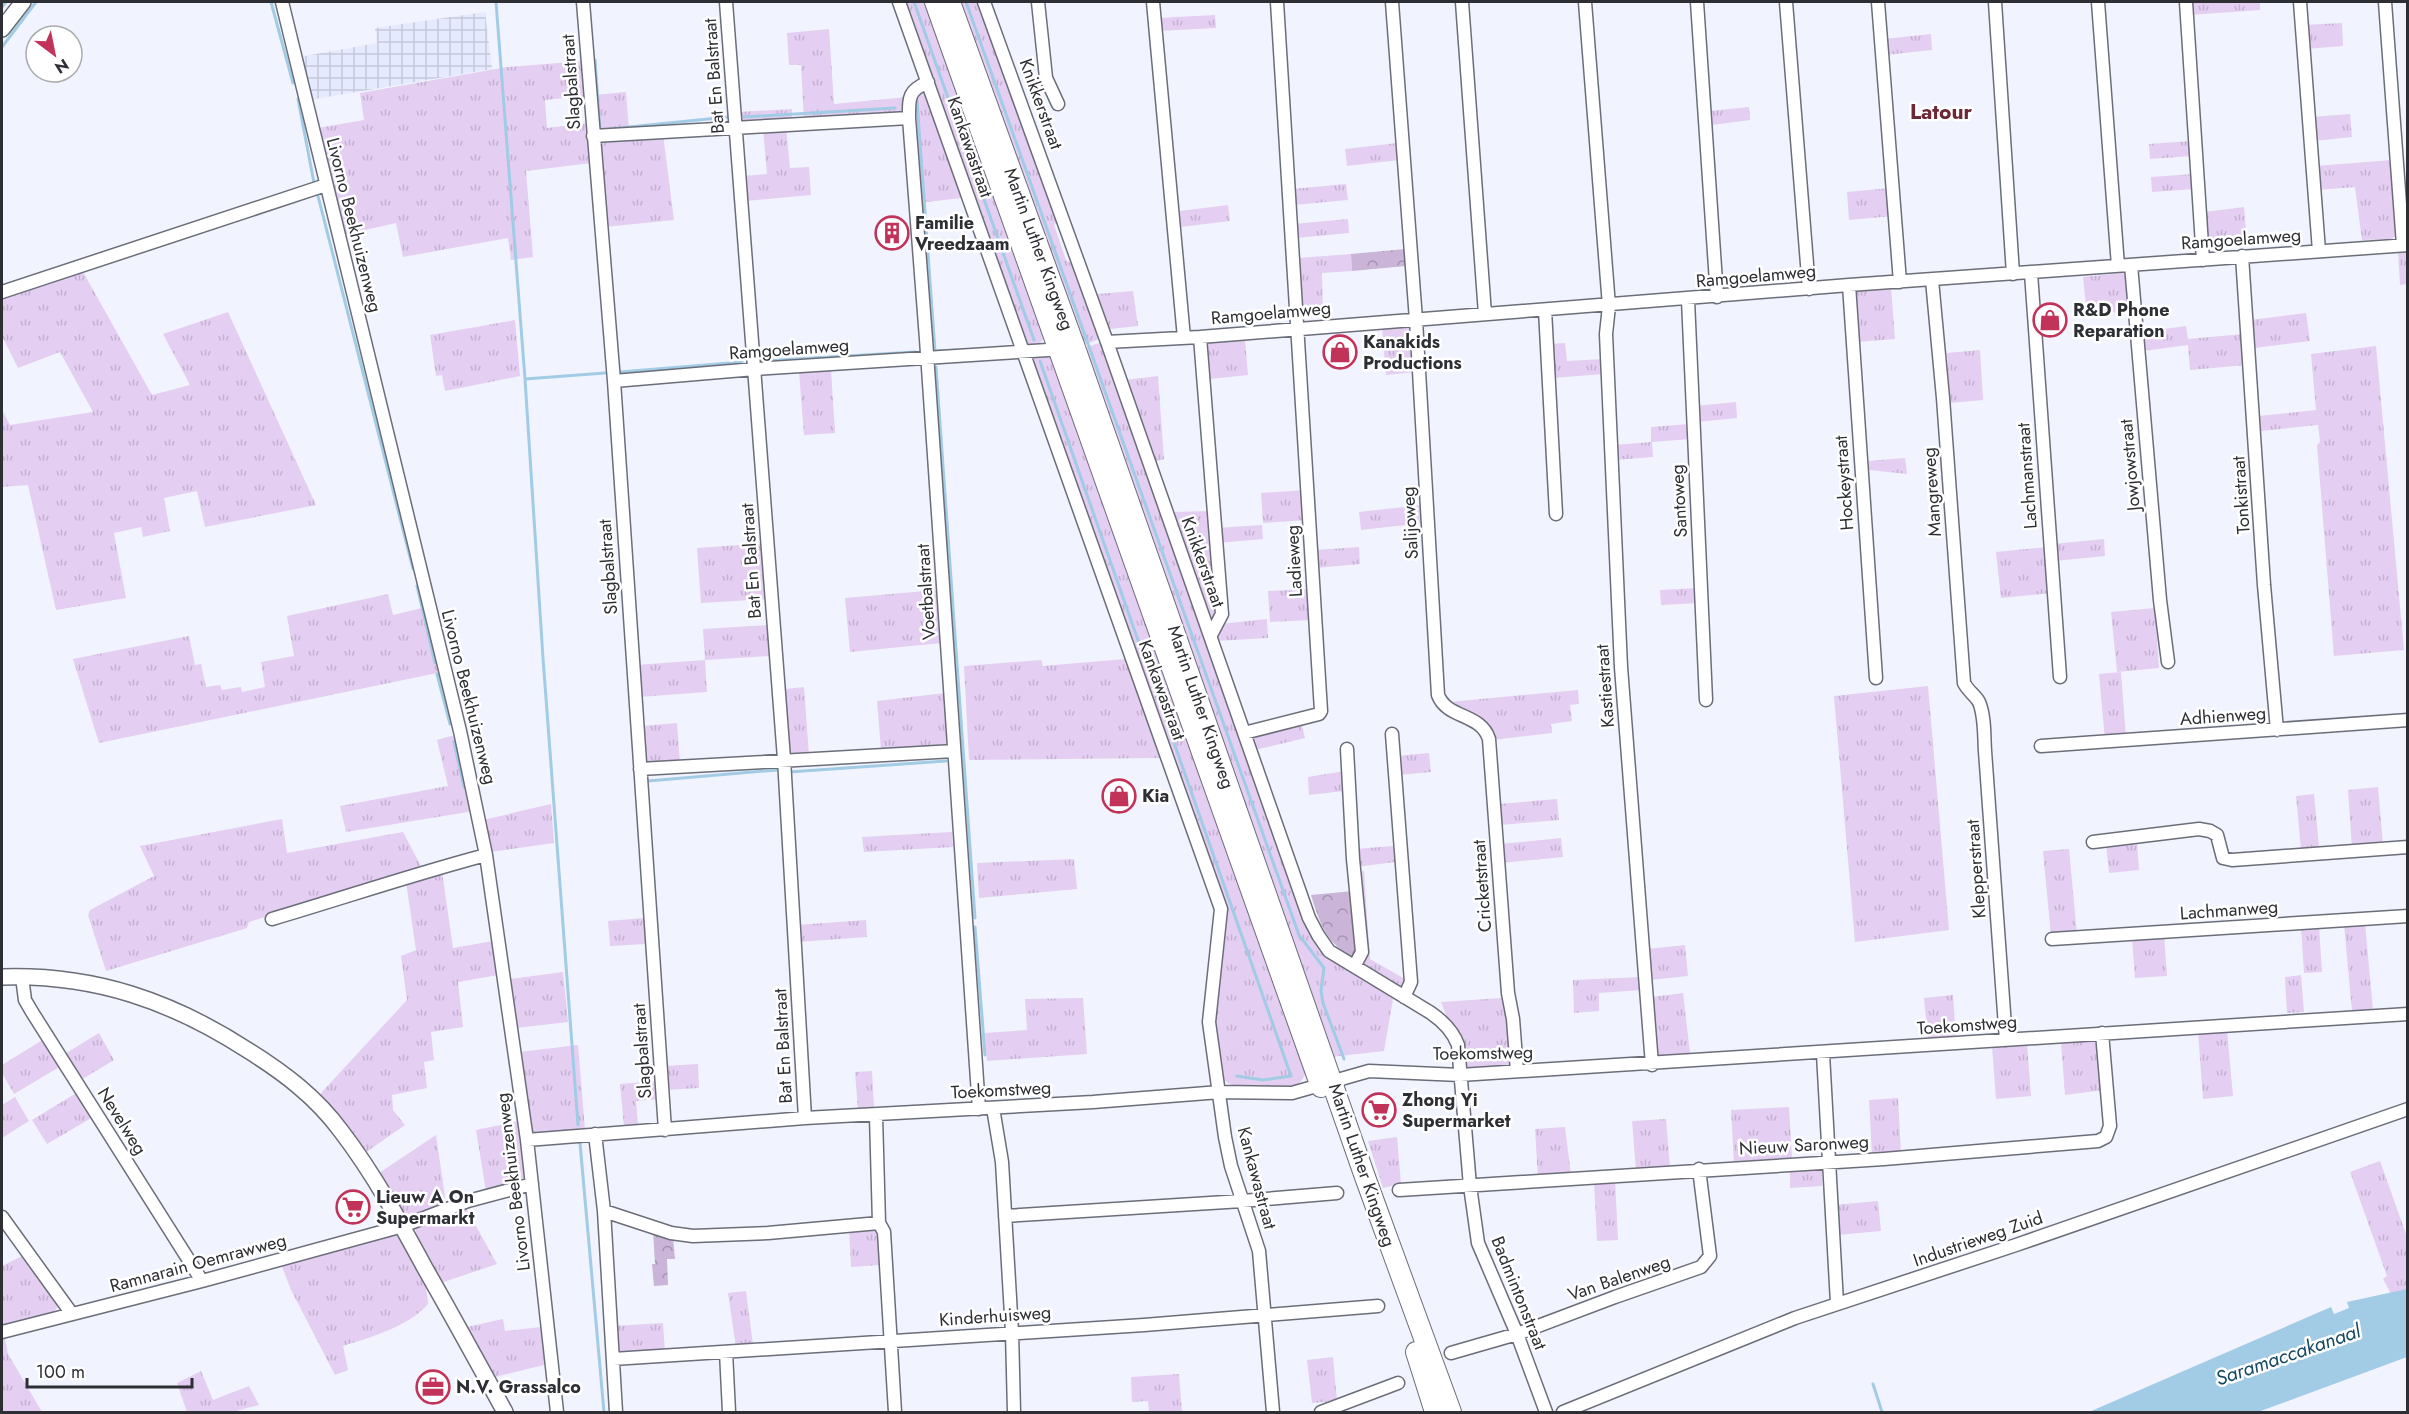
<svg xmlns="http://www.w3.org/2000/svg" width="2409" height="1414" viewBox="0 0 2409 1414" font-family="Jost,sans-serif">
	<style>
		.industrial { fill: url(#industrial-grid) }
		.grass { fill: url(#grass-tufts) }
		.forest { fill: url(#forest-crowns) }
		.water { fill: #a2cbe5 }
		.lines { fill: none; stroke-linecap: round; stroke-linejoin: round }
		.stream { stroke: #a2cbe5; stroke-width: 3 }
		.minor-casing { stroke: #6b6e79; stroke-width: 15 }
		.tertiary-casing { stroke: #6b6e79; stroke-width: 18 }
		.primary-casing { stroke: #6b6e79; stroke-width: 22 }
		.minor { stroke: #fff; stroke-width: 12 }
		.tertiary { stroke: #fff; stroke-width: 15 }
		.primary { stroke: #fff; stroke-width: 20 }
		.labels { text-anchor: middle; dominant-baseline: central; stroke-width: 5; stroke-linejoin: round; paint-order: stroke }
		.street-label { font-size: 18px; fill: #2e2f34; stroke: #fff }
		.poi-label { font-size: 18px; font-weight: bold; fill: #2e2f34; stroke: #fff; text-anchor: start }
		.water-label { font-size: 20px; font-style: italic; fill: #154862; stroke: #fff }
		.quarter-label { font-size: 21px; font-weight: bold; fill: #6d2736; stroke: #fff }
	</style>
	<defs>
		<pattern id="industrial-grid" width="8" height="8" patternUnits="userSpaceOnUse" patternTransform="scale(1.5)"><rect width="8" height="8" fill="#e5eafe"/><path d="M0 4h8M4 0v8" fill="none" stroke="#c5c9da"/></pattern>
		<pattern id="grass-tufts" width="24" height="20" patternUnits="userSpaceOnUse" patternTransform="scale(1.5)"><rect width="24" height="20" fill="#e4cef2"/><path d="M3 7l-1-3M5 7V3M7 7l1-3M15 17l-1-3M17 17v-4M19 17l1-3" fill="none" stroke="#c4b1d0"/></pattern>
		<pattern id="forest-crowns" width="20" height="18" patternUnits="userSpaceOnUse" patternTransform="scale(1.5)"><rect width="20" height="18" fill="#cab4d8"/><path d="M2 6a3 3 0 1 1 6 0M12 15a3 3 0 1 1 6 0" fill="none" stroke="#a493b0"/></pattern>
	</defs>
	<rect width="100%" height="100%" fill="#f1f4fe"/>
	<path class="industrial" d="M485,12L492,69L310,100L299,57L377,43L375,28Z"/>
	<path class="grass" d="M904,2H930L1044,338L1038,346L1028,347L1024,343Z
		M955,2H980L1058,222L1054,225L1066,260L1072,264L1099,337L1097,340L1083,345Z
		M2189,2H2260V10L2190,15Z
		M1215,15L1216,28L1159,31L1158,18Z
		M2342,23L2343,46L2306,49L2304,25Z
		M829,29L834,104L907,97L904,112L898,115L804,120L801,65H789L787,33Z
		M1931,34L1932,50L1886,55L1884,39Z
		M583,61L586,96L545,100L547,128L587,123L591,163L526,171L533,257L511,260L508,238L403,257L396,223L343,235L318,128L364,120L360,93L507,67Z
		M920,91L926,94L928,98L961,198L919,203L912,106L915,94Z
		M626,92L629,131L598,132L594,95Z
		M1749,107L1750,120L1712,125L1710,111Z
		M792,109V122L742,125L738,112Z
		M2350,114L2352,137L2314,141L2312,117Z
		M786,127L790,168L809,167L811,195L746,201L744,176L767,174L763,129Z
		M663,134L674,220L605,227L600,141Z
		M2191,141L2192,156L2150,159L2149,144Z
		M1397,143L1399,160L1347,166L1345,149Z
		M2393,160L2397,234L2392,239L2362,240L2355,187L2317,190L2315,166Z
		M2193,174L2194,189L2152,192L2151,177Z
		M1346,184L1348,200L1294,205L1292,189Z
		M1890,188L1893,216L1849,220L1847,192Z
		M1228,205L1230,221L1181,227L1180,211Z
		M2244,207L2247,244L2207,248L2204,212Z
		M1348,219L1349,233L1296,238L1294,224Z
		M2398,250H2407V284L2400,285Z
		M1351,254L1352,271L1322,273L1323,314L1305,316L1301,314L1298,258Z
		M82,270L152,395L190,385L163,334L228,312L316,505L205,527L197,491L164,498L170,531L143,537L141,527L114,533L126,598L56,610L28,485L2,487V410L10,425L93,412L60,352L18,368L2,336V296Z
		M2122,273L2126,274L2132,311L2087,315L2083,277Z
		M1891,287L1895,339L1857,342L1854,291Z
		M1133,291L1138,326L1110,329L1097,294Z
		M2306,313L2310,341L2254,348L2251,320Z
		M515,320L520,376L445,391L442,375L436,376L430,335Z
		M1405,326L1412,330L1415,372L1386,375L1382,329Z
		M2186,326L2188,339L2243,334L2246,365L2190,370L2188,345L2143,351L2141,332Z
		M1245,340L1248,375L1210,379L1207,343Z
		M1102,342L1327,954L1393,999L1384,1051L1331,1057L1084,348Z
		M1565,343L1567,361L1603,359L1604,374L1552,378L1550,344Z
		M2376,346L2404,650L2334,656L2317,445L2320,442L2318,425L2261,431L2259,416L2316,410L2311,354Z
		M1980,350L1983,400L1950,403L1947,353Z
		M1045,354L1053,357L1306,1070C1305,1078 1300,1084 1292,1087C1279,1092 1231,1090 1223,1079L1214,1019L1226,915L1031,360L1034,356Z
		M831,369L835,433L804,435L799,372Z
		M1158,376L1164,459L1154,462L1124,380Z
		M1736,402L1737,418L1697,422L1695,406Z
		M1689,424L1690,439L1652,442L1653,457L1615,460L1614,445L1651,442V427Z
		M1905,458L1907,474L1869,470L1868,461Z
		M1305,490L1307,520L1263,523L1261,493Z
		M1422,505L1424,523L1361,530L1359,512Z
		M1210,511L1218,613L1212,623L1172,512Z
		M1262,525L1263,539L1218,543L1217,528Z
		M2104,539L2105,556L2055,561L2053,544Z
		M766,543L770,599L701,603L697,548Z
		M1359,547L1360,564L1316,568L1315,550Z
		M2047,547L2051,593L2001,598L1996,552Z
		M1698,588L1699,603L1661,605L1660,590Z
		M1310,589L1312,620L1270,622L1268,591Z
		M937,590L942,643L850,652L845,598Z
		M388,594L393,615L426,607L442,672L99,743L73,659L189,636L195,665L201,664L206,687L220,685L222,690L241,687L242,692L265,687L261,662L294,656L287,616Z
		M2155,608L2159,668L2117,672L2111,612Z
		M1267,619L1268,638L1216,641L1214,634L1220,624Z
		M769,625L770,656L705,660L707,692L639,697L636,665L705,660L703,629Z
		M1125,659L1160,758L969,760L964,666L1041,660L1043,666Z
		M2121,672L2126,738L2105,740L2099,674Z
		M1928,686L1949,930L1855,942L1834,696Z
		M804,687L809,755H791L787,748L785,689Z
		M1578,690L1579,704L1570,705L1572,721L1551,724L1552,733L1493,740L1449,702Z
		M945,693L948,745L881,750L877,701Z
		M1301,722L1305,738L1255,750L1250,735Z
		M677,723L680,764H645L641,726Z
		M451,736L455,737L474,811L346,832L340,806L448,786L437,740Z
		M1429,753L1431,772L1398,775L1396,756Z
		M1345,771L1344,791L1309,795L1308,777Z
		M2378,787L2383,845L2352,848L2348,790Z
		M2314,794L2319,847L2301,849L2296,796Z
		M1557,799L1559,820L1501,825L1499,804Z
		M551,804L554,843L491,852L483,820Z
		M282,819L287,853L403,832L422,868L249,922L247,928L106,971L88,915L90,910L154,876L140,846Z
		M952,832L953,847L864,852L862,837Z
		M1561,838L1563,857L1501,863L1500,844Z
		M2137,841L2139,870L2109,873L2106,844Z
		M1393,846L1395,862L1356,867L1355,849Z
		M2069,849L2077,934L2051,936L2043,851Z
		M1074,859L1077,889L979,898L977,863Z
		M442,871L453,948L493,941L498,975L458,982L463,1027L431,1032L434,1060L424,1062L427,1088L392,1095L393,1110L405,1125L365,1153L320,1097L321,1093L407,1000L401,956L416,950L406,882Z
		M1364,871L1370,959L1405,979L1401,989L1363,966L1359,872Z
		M644,918L645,944L610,946L608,921Z
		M866,920L867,937L798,942L797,925Z
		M2365,923L2373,1010L2352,1012L2344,924Z
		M2319,925L2322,972L2304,973L2301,927Z
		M2164,935L2167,976L2135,978L2132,938Z
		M1685,945L1688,976L1650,980L1647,949Z
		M563,972L568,1022L516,1028L510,979Z
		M2301,975L2304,1012L2287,1013L2285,977Z
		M1641,977L1642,990L1599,993V1011L1574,1013L1573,980Z
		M1683,993L1690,1053L1659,1056L1657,1053L1651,997Z
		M1953,995L1956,1038L1928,1040L1924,998Z
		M1083,998L1087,1054L987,1061L985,1033L1027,1030L1025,999Z
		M1502,998L1506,1004L1510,1064L1508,1066L1469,1068L1465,1065L1441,1002Z
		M2227,1030L2233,1096L2203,1099L2198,1032Z
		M99,1033L114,1060L79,1081L63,1055Z
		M44,1039L61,1066L14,1094L2,1073V1065Z
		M2091,1040L2099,1046L2104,1090L2065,1095L2061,1042Z
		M2027,1043L2031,1096L1996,1099L1992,1046Z
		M578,1045L585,1130L532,1133L519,1052Z
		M698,1064L699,1088L666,1090L665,1066Z
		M872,1071L874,1108L858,1110L855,1072Z
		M657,1081L659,1099L636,1101L638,1125L624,1127L620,1084Z
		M78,1092L93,1117L47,1144L32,1120Z
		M15,1097L29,1121L2,1138V1105Z
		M1898,1098L1901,1154L1872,1156L1869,1100Z
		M1789,1107L1792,1159L1734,1163L1731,1110Z
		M1666,1119L1670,1168L1636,1171L1632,1121Z
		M519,1121L525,1177L524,1181L486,1191L476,1130Z
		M1565,1127L1571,1175L1538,1178L1535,1129Z
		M436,1135L445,1197C440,1210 416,1222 404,1215L379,1173Z
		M1397,1137L1401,1184L1383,1188L1368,1141Z
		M2380,1161L2407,1237V1289L2391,1294L2383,1279L2387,1276L2350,1172Z
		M1790,1167L1822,1168V1186L1790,1188Z
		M1615,1179L1618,1240L1597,1241L1594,1180Z
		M1878,1201L1881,1231L1837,1235L1834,1205Z
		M466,1208L497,1264L441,1283L417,1236L415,1227Z
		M849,1229H875L880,1242V1265L851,1267Z
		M394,1235C413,1242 428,1285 428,1304C408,1327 371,1337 343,1346L348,1370L335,1375L291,1290L281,1264L379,1237Z
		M26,1254L56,1301L57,1308L51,1314L2,1327V1266Z
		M746,1291L753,1345L736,1347L728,1293Z
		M503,1319L505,1331L541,1327L544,1365L495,1377L467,1327Z
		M663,1323L665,1352L617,1353L613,1326Z
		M5,1338L8,1354L42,1412H2V1339Z
		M1333,1357L1337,1401L1312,1403L1307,1360Z
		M201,1371L213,1400L249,1386L259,1405L236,1411V1412H187L177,1383Z
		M1179,1374L1182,1412H1149L1148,1401L1132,1402L1131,1377Z"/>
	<path class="forest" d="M1405,249L1406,266L1352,271L1351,254Z
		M1353,891L1358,954L1354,959C1325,941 1321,926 1311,895Z
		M653,1231L673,1237L675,1259H667L668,1285L654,1286L652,1264H655Z"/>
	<path class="water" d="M2407,1289V1357L2258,1412H2089L2331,1307L2334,1314L2349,1308L2347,1302Z"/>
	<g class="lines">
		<path class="stream" d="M271,2L293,83
			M496,2L525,379
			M914,2L1034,340
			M966,2L1299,935L1324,968L1321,991L1323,1003L1344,1059
			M2,7L6,2
			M2,47L36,2
			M595,60L600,130H603
			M298,99L314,183
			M917,101L935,351L956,350
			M744,117L895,108
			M609,129L728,117
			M318,196L413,569
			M761,361L915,352
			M1040,361L1291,1076L1263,1080L1237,1076
			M936,367L975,918
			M620,372L742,362
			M417,586L435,663
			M437,674L450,724
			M454,742L464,787
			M789,772L946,761
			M648,781L777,770
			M975,927L985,1055
			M578,1125L543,658L525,379L605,373
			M580,1143L604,1412
			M1873,1384L1882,1412"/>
		<g class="minor-casing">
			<path id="minor" d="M282,2L460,731L486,855L527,1140L557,1412
				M583,2L614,381L665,1130
				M726,2L784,759L805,1118
				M899,2L1221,909L1209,1022L1225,1137L1231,1166L1259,1251L1273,1412
				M984,2L1107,342L1309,918L1318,935L1329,951L1431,1013C1444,1022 1453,1031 1458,1045L1470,1186L1478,1243L1517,1334L1546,1412
				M1038,2L1046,78L1058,104
				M1153,2L1184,338
				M1392,2L1416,320L1438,695C1447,719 1481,713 1489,739L1508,993L1513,1019L1517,1071
				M1462,2L1485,314
				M1585,2L1609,306L1606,334L1621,667L1652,1065
				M1697,2L1717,297
				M1786,2L1809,289
				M1878,2L1900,282
				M1995,2L2013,274
				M2098,2L2118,266
				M2186,2L2203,260
				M2300,2L2319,251
				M2385,2L2403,245
				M928,82C908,91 909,97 909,118L926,339L979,1109
				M593,136L909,118
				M2242,256L2264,585L2277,730
				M2131,265L2160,600L2168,662
				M2031,273L2060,677
				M1932,280L1943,398L1964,683C1968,691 1975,695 1979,702C1985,716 1984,736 1985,751L2006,1040
				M1849,285L1876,678
				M2,292L326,185
				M1688,300L1706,700
				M1545,310L1556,514
				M1200,337L1222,614L1211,635
				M1107,342L1200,337L1849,285L2408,245
				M614,381L755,369L1064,349
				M1244,733L1319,714L1321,711L1277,2
				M1392,734L1411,982L1404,997
				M2041,746L2408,720
				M1347,749L1353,859L1362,952L1355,965
				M640,769L954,751
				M2093,842L2199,829L2210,831L2217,835L2223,858L2232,860L2408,847
				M272,919C343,898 414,874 486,855
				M2052,939L2408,916
				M22,977L25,1000L32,1012L202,1281
				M1823,1054L1837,1303
				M993,1108L1002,1162L1012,1332L1014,1412
				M876,1116L879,1223L884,1232L895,1412
				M595,1134L604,1211L616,1412
				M527,1140L805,1118L1093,1102L1220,1092L1292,1093L1369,1071L1460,1075L2408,1014
				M1399,1190L1884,1159L2098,1141L2106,1137L2110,1126L2102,1033
				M604,1211L671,1233L693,1236L768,1233L879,1223
				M1005,1216L1242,1201L1337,1193
				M2,1217L72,1314
				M2,1332L202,1281L403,1226L468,1201L532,1184
				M726,1352L729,1412
				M1451,1353L1517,1334L1615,1297L1701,1267L1710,1256L1699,1169
				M613,1359L1144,1325L1378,1306
				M1321,1412L1398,1383
				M1563,1412L1795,1318L2016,1245L2408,1109"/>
		</g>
		<g class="tertiary-casing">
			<path id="tertiary" d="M2,29L23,2
				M2,977C94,974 172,1001 249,1051C284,1073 316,1097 341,1131C374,1174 400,1222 426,1270C453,1317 479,1365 505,1412"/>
		</g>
		<g class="primary-casing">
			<path id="primary" d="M935,2L1321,1087
				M950,2L1074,345L1365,1177L1451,1412
				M1416,1352L1435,1412"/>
		</g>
		<use href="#minor" class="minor"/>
		<use href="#tertiary" class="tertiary"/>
		<use href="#primary" class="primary"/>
	</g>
	<defs>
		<g id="building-ring" transform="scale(1.725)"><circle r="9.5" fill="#fff" stroke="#c23359" stroke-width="1.5"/><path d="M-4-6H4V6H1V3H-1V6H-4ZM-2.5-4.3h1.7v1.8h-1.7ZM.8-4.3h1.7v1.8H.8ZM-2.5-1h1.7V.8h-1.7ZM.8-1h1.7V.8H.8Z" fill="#c23359"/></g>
		<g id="shop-ring" transform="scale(1.725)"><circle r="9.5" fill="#fff" stroke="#c23359" stroke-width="1.5"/><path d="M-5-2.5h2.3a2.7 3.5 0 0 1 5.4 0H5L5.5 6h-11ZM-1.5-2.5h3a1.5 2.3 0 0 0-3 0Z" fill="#c23359"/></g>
		<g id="supermarket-ring" transform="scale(1.725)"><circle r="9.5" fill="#fff" stroke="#c23359" stroke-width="1.5"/><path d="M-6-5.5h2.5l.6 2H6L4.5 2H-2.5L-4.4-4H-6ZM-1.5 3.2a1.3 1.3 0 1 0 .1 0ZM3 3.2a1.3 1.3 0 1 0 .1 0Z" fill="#c23359"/></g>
		<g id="office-ring" transform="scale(1.725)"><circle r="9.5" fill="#fff" stroke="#c23359" stroke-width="1.5"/><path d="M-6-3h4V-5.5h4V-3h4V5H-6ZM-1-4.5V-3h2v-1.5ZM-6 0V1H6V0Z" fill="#c23359"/></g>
	</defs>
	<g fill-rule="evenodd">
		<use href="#building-ring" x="892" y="233"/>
		<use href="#shop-ring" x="2050" y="320"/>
		<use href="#shop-ring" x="1340" y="352"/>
		<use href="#shop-ring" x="1119" y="796"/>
		<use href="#supermarket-ring" x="1379" y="1110"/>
		<use href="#supermarket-ring" x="353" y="1207"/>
		<use href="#office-ring" x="433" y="1387"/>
	</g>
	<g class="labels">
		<g class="street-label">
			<text transform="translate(714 76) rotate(-94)">Bat En Balstraat</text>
			<text transform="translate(571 82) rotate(-94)">Slagbalstraat</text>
			<text transform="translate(1041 104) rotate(70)">Knikkerstraat</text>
			<text transform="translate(970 147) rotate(71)">Kankawastraat</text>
			<text transform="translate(354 225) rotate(76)">Livorno Beekhuizenweg</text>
			<text transform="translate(2241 239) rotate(-4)">Ramgoelamweg</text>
			<text transform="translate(1039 249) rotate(70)">Martin Luther Kingweg</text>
			<text transform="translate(1756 276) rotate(-5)">Ramgoelamweg</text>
			<text transform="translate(1271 313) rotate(-5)">Ramgoelamweg</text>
			<text transform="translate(789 349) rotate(-4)">Ramgoelamweg</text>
			<text transform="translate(2130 465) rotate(-95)">Jowjowstraat</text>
			<text transform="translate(2027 476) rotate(-94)">Lachmanstraat</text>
			<text transform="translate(1844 483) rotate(-94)">Hockeystraat</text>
			<text transform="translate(1932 492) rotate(-94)">Mangreweg</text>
			<text transform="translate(2241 495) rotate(-94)">Tonkistraat</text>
			<text transform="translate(1679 501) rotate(-93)">Santoweg</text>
			<text transform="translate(1410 523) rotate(-93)">Salijoweg</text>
			<text transform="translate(751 561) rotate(-94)">Bat En Balstraat</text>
			<text transform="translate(1294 561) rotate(-93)">Ladieweg</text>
			<text transform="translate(1203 562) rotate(70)">Knikkerstraat</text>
			<text transform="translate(608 567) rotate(-94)">Slagbalstraat</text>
			<text transform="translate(926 592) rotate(-94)">Voetbalstraat</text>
			<text transform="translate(1605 686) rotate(-94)">Kastiestraat</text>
			<text transform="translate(1162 690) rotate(70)">Kankawastraat</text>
			<text transform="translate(469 697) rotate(76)">Livorno Beekhuizenweg</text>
			<text transform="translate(1201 707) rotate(71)">Martin Luther Kingweg</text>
			<text transform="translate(2223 716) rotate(-4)">Adhienweg</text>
			<text transform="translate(1976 869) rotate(-94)">Klepperstraat</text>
			<text transform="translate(1482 886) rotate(-94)">Cricketstraat</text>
			<text transform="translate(2229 910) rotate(-4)">Lachmanweg</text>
			<text transform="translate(1967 1025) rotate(-4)">Toekomstweg</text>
			<text transform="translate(783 1046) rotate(-93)">Bat En Balstraat</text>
			<text transform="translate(642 1051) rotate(-94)">Slagbalstraat</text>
			<text transform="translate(1483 1053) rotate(-1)">Toekomstweg</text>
			<text transform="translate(1001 1090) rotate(-3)">Toekomstweg</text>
			<text transform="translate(122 1121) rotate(58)">Nevelweg</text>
			<text transform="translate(1804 1145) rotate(-3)">Nieuw Saronweg</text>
			<text transform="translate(1362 1165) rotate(71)">Martin Luther Kingweg</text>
			<text transform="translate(1257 1178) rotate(75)">Kankawastraat</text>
			<text transform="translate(513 1182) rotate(-97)">Livorno Beekhuizenweg</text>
			<text transform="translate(1978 1239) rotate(-19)">Industrieweg Zuid</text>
			<text transform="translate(198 1263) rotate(-15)">Ramnarain Oemrawweg</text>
			<text transform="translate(1619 1278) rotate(-19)">Van Balenweg</text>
			<text transform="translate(1519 1293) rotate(68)">Badmintonstraat</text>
			<text transform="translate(995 1316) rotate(-4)">Kinderhuisweg</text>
		</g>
		<g class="poi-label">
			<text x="915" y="223">Familie<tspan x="915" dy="21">Vreedzaam</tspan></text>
			<text x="2073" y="310">R&amp;D Phone<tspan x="2073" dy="21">Reparation</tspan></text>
			<text x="1363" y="342">Kanakids<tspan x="1363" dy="21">Productions</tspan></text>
			<text x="1142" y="796">Kia</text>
			<text x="1402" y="1100">Zhong Yi<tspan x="1402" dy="21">Supermarket</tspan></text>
			<text x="376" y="1197">Lieuw A On<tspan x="376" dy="21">Supermarkt</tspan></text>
			<text x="456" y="1387">N.V. Grassalco</text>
		</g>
		<g class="water-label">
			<text transform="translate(2288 1355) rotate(-19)">Saramaccakanaal</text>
		</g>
		<g class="quarter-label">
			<text x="1941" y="112">Latour</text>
		</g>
	</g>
	<rect width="2409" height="1414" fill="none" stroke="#2e2f34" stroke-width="6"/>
	<g transform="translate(54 54) rotate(148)"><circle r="28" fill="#ffffff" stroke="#abacae" stroke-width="1.5"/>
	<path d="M0-4.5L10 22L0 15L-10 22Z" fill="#c23359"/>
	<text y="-9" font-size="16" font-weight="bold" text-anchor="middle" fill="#2e2f34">N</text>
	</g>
	<path d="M27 1378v9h165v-9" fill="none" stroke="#2e2f34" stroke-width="3"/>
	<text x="36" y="1378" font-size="18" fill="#2e2f34" stroke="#ffffff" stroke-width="4.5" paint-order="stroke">100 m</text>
</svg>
